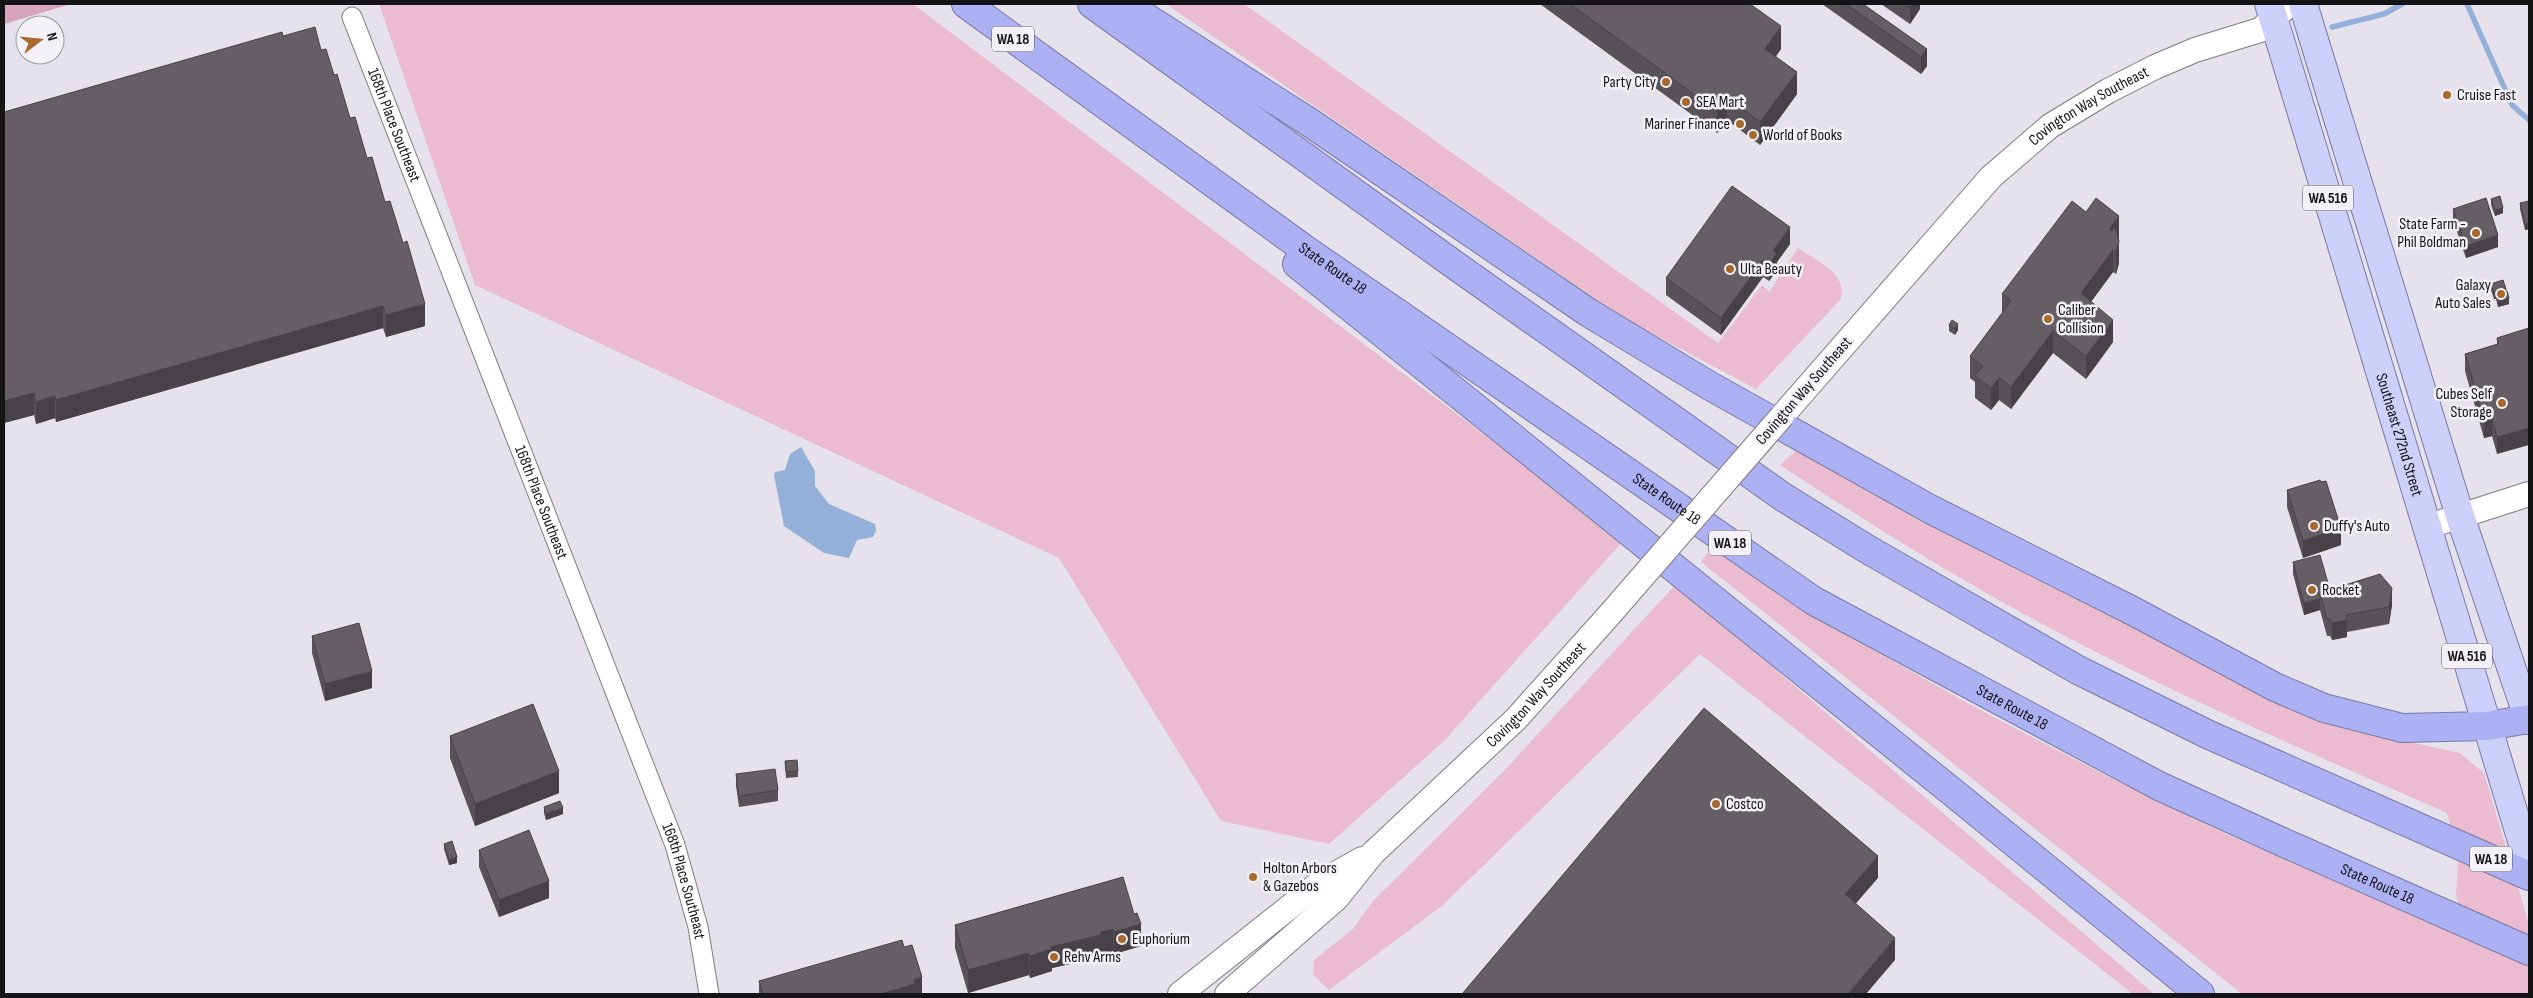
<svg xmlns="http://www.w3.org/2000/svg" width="2533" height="998" viewBox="0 0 2533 998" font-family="'Sofia Sans Condensed',sans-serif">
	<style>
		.green { fill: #ebbbd0 }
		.forest { fill: #d7a5bb }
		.water { fill: #94b0d8 }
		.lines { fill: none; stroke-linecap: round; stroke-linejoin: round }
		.stream { stroke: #94b0d8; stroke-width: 5.5 }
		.minor-casing { stroke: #7e7b83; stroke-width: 21 }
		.tertiary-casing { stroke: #7e7b83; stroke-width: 26 }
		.primary-casing { stroke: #777aa6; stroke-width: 30 }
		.motorway-casing { stroke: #777aa6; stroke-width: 30 }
		.minor { stroke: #fff; stroke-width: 19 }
		.tertiary { stroke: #fff; stroke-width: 24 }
		.primary { stroke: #cdd0f8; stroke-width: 28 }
		.motorway { stroke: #acb1f4; stroke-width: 28 }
		.tertiary-bridge-casing { stroke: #7e7b83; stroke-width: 26; stroke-linecap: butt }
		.tertiary-bridge { stroke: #fff; stroke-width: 24 }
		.wall { fill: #575257 }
		.shaded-wall { fill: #474247 }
		.building { fill: #655f65; stroke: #474247 }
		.poi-dot { fill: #a7692e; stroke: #f3f0f8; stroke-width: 2 }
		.labels { text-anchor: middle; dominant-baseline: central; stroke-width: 5; stroke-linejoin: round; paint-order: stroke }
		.shield { fill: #f3f0f8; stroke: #57555a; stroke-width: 1 }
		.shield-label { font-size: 15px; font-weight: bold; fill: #141316 }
		.poi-label { font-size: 16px; fill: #141316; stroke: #f3f0f8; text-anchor: start }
		.street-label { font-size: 16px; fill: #141316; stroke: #f3f0f8 }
	</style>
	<rect width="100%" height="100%" fill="#e6e2eb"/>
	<path class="green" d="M379,4H913L1624,540L1443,742L1329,844L1221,821L1059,558L475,285Z
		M1166,4H1244L1718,343L1762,285L1769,292L1798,248C1815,260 1850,274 1840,300L1756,389L1626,320Z
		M1798,449L2341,727L2460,753L2484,773L2529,924V994H2242L1701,562L1711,548L1875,651L1980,710L2109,777L2228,835L2466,936L2456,895L2458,862L2447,813C2304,750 2159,688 2022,613C1940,568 1859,517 1780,465Z
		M1676,584L2154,994H2133L1700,654L1443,905L1329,990L1313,975L1314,960L1353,929L1373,901L1502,773Z"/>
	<path class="forest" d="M4,4H71L4,24Z"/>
	<path class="water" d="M801,447L815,471V486L829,504L875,524L876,531L873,537L857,540L849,558L824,553L784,526L774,475L775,472L785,470L790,454Z"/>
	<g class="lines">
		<path class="stream" d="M2467,4L2512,105L2529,120
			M2332,27L2384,14L2402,4"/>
		<g class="minor-casing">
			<g id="minor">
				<path id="s1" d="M352,17L675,845L698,927L709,994"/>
			</g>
		</g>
		<g class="tertiary-casing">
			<g id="tertiary">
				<path id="s2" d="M1782,416L1991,177L2050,126L2108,91L2155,67L2195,50L2260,30L2290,4"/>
				<path d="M2429,526L2529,494"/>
				<path d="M1180,994L1321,882L1362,859"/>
				<path id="s3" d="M1227,994L1337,898L1373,853L1516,719L1611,613"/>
			</g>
		</g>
		<g class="primary-casing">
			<g id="primary">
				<path id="s4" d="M2269,4L2529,864"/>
				<path d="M2303,4L2460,516L2529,720"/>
			</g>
		</g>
		<g class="motorway-casing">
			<g id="motorway">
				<path id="s5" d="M966,4L1303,248L1814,601L2159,786L2289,845L2529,951"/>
				<path d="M1092,4L1452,263L1783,497L1867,549L2078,670L2207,734L2529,876"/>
				<path d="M1125,4L1309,122L1589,313L1710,386L1930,509L2133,611L2275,687L2324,708L2402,728L2487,726L2529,719"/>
				<path d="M1297,264L1961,799L2200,994"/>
			</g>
		</g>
		<use href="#minor" class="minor"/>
		<use href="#tertiary" class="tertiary"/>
		<use href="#primary" class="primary"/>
		<use href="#motorway" class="motorway"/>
		<g class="tertiary-bridge-casing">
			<path id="tertiary-bridge" d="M1611,613L1782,416"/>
		</g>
		<use href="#tertiary-bridge" class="tertiary-bridge"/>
	</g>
	<path class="wall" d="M1540,4H1751L1781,49L1776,56L1797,94L1760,145L1727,120L1717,133Z
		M1822,4H1863L1927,49V66L1921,74Z
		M1881,4H1920V9L1910,24Z
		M283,36L321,50L334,75L350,118L385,202L425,326L386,337L383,328L56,422L55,418L36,424L34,415L4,423V112Z
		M2491,199L2503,213L2495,216L2491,205Z
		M2529,201V229L2525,230L2520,209V203Z
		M2453,209L2498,247L2466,258L2453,220Z
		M2086,212L2119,238L2118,239L2119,263L2116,274L2113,272L2091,302L2113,342L2086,379L2053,353L2011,409L1999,400L1991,410L1975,398V382L1970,378V356L2002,314V294Z
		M1790,244L1777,262V270L1769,281L1763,277L1721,335L1666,295V278Z
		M2503,280L2509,298V304L2498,307L2496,299H2494L2491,290V284Z
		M1949,325L1958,330L1955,335L1949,331Z
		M2529,328L2497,454L2492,436L2484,438L2465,371V354L2497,344V338Z
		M2287,490L2341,545L2303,558L2287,507Z
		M2293,562L2330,590L2392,605L2389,624L2347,632V637L2332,640L2330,636H2327L2320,610L2304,615L2293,574Z
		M312,636L372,688L325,701L312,653Z
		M450,736L559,793L475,826L450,758Z
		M785,761L798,771V777L786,778Z
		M736,774L778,790V801L739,807L736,786Z
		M544,807L563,814L546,820L544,813Z
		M444,844L457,863L449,865L444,849Z
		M479,850L549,898L499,917L479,867Z
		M1123,877L1141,946L1114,954L1113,951L1101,954V957L1052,968V971L1030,978L1029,975L968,993L955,948V925Z
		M904,947L922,994H759V981Z"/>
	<path class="shaded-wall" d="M1912,4H1920V9L1910,24V7Z
		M1781,26V49L1765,71V49Z
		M1927,49V66L1921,74V57Z
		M1797,72V94L1760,145V122Z
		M1727,98V120L1717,133V111Z
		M2503,208V213L2495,216V210Z
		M2119,216V238L2109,251V229Z
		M2529,223V229L2525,230V224Z
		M1790,227V244L1777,262V270L1769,281V264L1773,251Z
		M2498,235V247L2466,258V246Z
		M2119,241V263L2116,274V252Z
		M2113,250V272L2081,315V293Z
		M1763,260V277L1721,335V318Z
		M2506,289V295L2496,294V299H2494V293Z
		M2509,298V304L2498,307V302Z
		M425,304V326L386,337V315Z
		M383,306V328L56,422V400Z
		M2113,320V342L2086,379V356Z
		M1958,324V330L1955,335V329Z
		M2053,331V353L2011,409V387Z
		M1999,378V400L1991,410V388Z
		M34,393V415L4,423V401Z
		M55,396V418L36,424V402Z
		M2492,419V436L2484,438V421Z
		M2529,428V445L2497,454V437Z
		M2341,528V545L2303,558V541Z
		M2392,588V605L2389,624V607Z
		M2320,599V610L2304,615V603Z
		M2347,620V637L2332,640V623Z
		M372,671V688L325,701V684Z
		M559,771V793L475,826V804Z
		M563,808V814L546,820V814Z
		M1878,856V878L1845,916V894Z
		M457,857V863L449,865V860Z
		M549,881V898L499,917V900Z
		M1141,924V946L1114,954V932Z
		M1113,929V951L1101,954V957L1052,968V971L1030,978V956L1051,947Z
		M1895,938V960L1866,994H1848Z
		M1029,953V975L968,993V970Z
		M922,977V994H881L914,980Z"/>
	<path class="building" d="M1570,4H1750L1781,26L1765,49L1797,72L1760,122L1727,98L1717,111Z
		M1846,4H1863L1927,49L1921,57Z
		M1905,4H1912L1910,7Z
		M315,27L321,50L326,49L334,75L337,74L350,118L355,117L367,158L372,157L385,202L390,201L403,243L407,241L425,304L386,315L383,306L56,400L55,396L36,402L34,393L4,401V112L282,32L283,36Z
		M1732,186L1790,227L1773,251L1777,253L1769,264L1763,260L1721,318L1666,278Z
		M2500,196L2503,208L2495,210L2491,199Z
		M2096,198L2119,216L2109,229L2112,231L2115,227L2119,241L2116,252L2113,250L2081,293L2113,320L2086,356L2053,331L2011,387L1999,378L1991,388L1975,376L1983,366L1970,356L2011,301L2002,294L2072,201L2086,212Z
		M2486,198L2498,235L2466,246L2453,209Z
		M2529,201V223L2525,224L2520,203Z
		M2503,280L2506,289L2494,293L2491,284Z
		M2507,291L2509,298L2498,302L2496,294Z
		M1952,320L1958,324L1955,329L1949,325Z
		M2529,328V428L2497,437L2492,419L2484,421L2465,354L2498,344L2497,338Z
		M2320,480L2321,482L2326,481L2341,528L2303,541L2287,490Z
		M2320,555L2330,590L2320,593V599L2304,603L2293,562Z
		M2380,574L2392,588L2389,607L2346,615L2347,620L2332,623L2330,619H2327L2320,593Z
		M359,623L372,671L325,684L312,636Z
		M533,704L559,771L475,804L450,736Z
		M1704,708L1878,856L1845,894L1895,938L1848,994H1462Z
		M797,760L798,771L786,772L785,761Z
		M775,769L778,790L739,796L736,774Z
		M560,801L563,808L546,814L544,807Z
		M529,830L549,881L499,900L479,850Z
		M452,841L457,857L449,860L444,844Z
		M1123,877L1134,914L1137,913L1141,924L1114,932L1113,929L1101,932V935L1051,947L1052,949L1030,956L1029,953L968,970L955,925Z
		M902,940L904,947L912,945L922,977L914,980L915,984L881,994H763L759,981Z"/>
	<g class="poi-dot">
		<circle cx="1666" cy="82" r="5"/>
		<circle cx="2447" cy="95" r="5"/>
		<circle cx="1686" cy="102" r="5"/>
		<circle cx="1740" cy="124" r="5"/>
		<circle cx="1753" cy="135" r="5"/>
		<circle cx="2476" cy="233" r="5"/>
		<circle cx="1730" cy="269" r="5"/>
		<circle cx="2501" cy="294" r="5"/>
		<circle cx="2048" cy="319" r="5"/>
		<circle cx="2502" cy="403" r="5"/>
		<circle cx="2314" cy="526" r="5"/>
		<circle cx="2312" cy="590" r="5"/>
		<circle cx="1716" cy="804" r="5"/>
		<circle cx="1253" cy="877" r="5"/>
		<circle cx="1122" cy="939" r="5"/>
		<circle cx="1054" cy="957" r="5"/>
	</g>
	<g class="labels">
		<g class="shield">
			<rect x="992" y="26.5" width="42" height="25" rx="4"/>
			<rect x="2303" y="185.5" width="50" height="25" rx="4"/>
			<rect x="1709" y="530.5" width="42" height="25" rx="4"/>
			<rect x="2442" y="643.5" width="50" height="25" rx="4"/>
			<rect x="2470" y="846.5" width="42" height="25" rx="4"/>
		</g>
		<g class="shield-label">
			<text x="1013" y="39">WA 18</text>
			<text x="2328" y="198">WA 516</text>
			<text x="1730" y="543">WA 18</text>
			<text x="2467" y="656">WA 516</text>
			<text x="2491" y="859">WA 18</text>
		</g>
		<g class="poi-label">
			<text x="1656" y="82" text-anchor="end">Party City</text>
			<text x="2457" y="95">Cruise Fast</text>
			<text x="1696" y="102">SEA Mart</text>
			<text x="1730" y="124" text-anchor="end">Mariner Finance</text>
			<text x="1763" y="135">World of Books</text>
			<text x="2466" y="224" text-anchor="end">State Farm -<tspan x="2466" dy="18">Phil Boldman</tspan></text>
			<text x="1740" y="269">Ulta Beauty</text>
			<text x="2491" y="285" text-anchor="end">Galaxy<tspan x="2491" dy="18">Auto Sales</tspan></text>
			<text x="2058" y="310">Caliber<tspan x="2058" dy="18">Collision</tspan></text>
			<text x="2492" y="394" text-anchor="end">Cubes Self<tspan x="2492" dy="18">Storage</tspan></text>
			<text x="2324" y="526">Duffy's Auto</text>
			<text x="2322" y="590">Rocket</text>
			<text x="1726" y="804">Costco</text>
			<text x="1263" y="868">Holton Arbors<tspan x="1263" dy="18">&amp; Gazebos</tspan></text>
			<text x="1132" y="939">Euphorium</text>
			<text x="1064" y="957">Rehv Arms</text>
		</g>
		<g class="street-label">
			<text stroke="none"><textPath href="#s2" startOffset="439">Covington Way Southeast</textPath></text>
			<text stroke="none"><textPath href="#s1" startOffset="116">168th Place Southeast</textPath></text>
			<text stroke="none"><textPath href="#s5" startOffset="452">State Route 18</textPath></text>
			<text transform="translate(1804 391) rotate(-49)">Covington Way Southeast</text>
			<text stroke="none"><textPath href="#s4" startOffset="450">Southeast 272nd Street</textPath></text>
			<text stroke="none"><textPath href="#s5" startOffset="858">State Route 18</textPath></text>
			<text stroke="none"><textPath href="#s1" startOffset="521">168th Place Southeast</textPath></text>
			<text stroke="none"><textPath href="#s3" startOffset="431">Covington Way Southeast</textPath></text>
			<text stroke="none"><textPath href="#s5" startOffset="1262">State Route 18</textPath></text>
			<text stroke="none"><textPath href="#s1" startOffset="926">168th Place Southeast</textPath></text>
			<text stroke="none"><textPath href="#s5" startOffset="1668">State Route 18</textPath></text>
		</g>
	</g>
	<rect width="2533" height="998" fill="none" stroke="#141316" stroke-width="10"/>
	<g transform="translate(40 40) rotate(74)"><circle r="24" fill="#f3f0f8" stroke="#9a989e"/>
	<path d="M0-4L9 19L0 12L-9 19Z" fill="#a7692e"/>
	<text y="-8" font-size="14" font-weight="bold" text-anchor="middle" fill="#141316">N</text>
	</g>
</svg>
